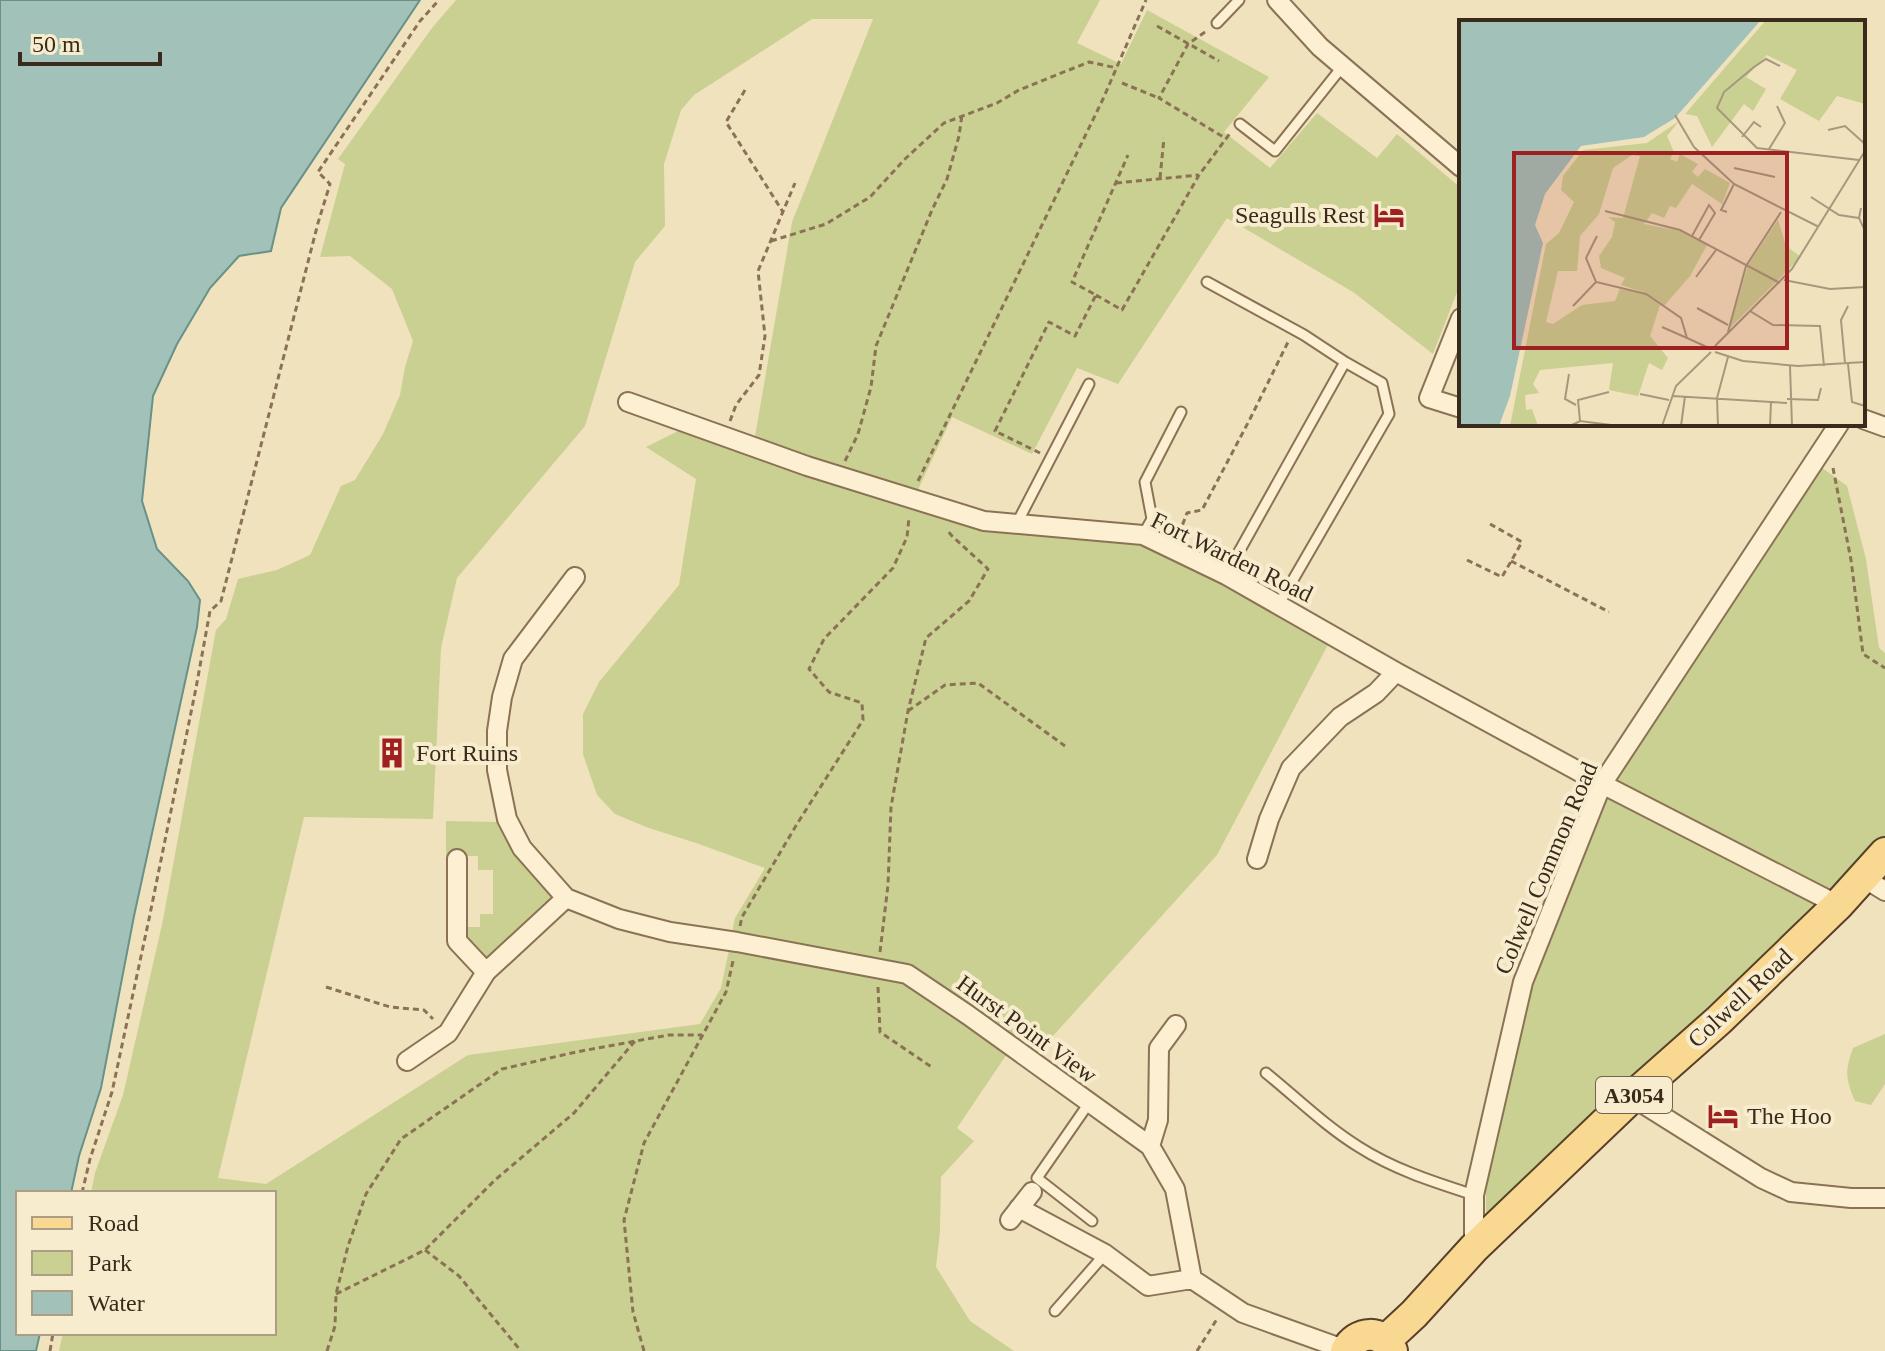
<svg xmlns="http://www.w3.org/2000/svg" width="1885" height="1351" viewBox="0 0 1885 1351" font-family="'Times New Roman',serif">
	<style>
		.green { fill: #c9d091 }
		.water { fill: #a2c2b9; stroke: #689187; stroke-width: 2 }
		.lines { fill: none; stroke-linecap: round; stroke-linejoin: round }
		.service-casing { stroke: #8b7255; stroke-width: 13 }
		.minor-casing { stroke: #8b7255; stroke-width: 22 }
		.primary-casing { stroke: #58402a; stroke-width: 34 }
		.path { stroke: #8b7255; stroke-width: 3; stroke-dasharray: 6 4; stroke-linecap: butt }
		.service { stroke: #fcefd2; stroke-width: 9 }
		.minor { stroke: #fcefd2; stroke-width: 18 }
		.primary { stroke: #f9d892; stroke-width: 30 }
		.labels { text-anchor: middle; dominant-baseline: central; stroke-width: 8; stroke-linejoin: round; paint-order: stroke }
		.shield { fill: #f8ecce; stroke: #726451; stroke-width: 2 }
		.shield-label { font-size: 22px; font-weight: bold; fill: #392a1b }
		.poi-label { font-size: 24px; fill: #392a1b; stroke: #f8ecce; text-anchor: start }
		.street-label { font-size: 24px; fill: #392a1b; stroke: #f8ecce }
		.inset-road { fill: none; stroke: #a7987d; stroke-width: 2 }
		.view { fill: #9f2021; fill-opacity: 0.15; stroke: #9f2021; stroke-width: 4 }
		.inset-edge { fill: none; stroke: #392a1b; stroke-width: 4 }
	</style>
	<rect width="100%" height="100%" fill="#f1e2be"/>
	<path class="green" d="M456,0H1100L1077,43L1121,64L1147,10L1269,77L1224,132L1270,168L1317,113L1377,158L1397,134L1461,188V282L1433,354L1353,292L1227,218L1118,384L1077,368L1032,454L952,417L916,494L893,498L1142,540L1331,639L1217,855L1033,1058L909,970L731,937L735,918L765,868L699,844L646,827L615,814L597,795L583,754V714L599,682L679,585L696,479L646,447L678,431L752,454L792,222L873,19H812L694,95L681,110L664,164L665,226L635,262L585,426L457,578L441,648L433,819L304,817L218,1178L266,1184L468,1055L700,1024L721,988L730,945L905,978L1009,1051L957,1128L974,1141L941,1177L940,1231L936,1267L970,1321L1014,1351H59L63,1333H274V1193H91L95,1173L123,1095L163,920L216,630L226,619L238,579L277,570L310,555L341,486L355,480L383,434L400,395L405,367L413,341L392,289L350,256L320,257L345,164L338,159L432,28Z
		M1821,467L1847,486L1866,559L1879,648L1885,653V844L1486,1222V1184L1531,989L1615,778Z
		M446,821L498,822L516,854L552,898L484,960L463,939L462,927H480V914H493V870H478V856H446Z
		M1885,1034V1084L1871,1105L1855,1101C1845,1078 1845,1071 1853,1048Z"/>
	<path class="water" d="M0,0H420L281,208L271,251L239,256L210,288L177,344L153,396L142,501L157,549L188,581L200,600L197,627L134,916L101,1088L79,1156L71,1193H18V1333H40L36,1351H0Z"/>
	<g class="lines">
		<g class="service-casing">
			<path id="service" d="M1217,23L1239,0
				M1240,124L1275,151L1342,67
				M1207,282L1304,335L1345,362
				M1017,523L1089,384
				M1143,535L1152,519L1145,482L1181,412
				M1226,575L1345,362L1382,383L1389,414L1279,604
				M1266,1073C1297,1098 1325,1126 1359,1147C1395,1170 1434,1182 1474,1195
				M1089,1103L1037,1178L1092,1221
				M1055,1311L1105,1254"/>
		</g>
		<g class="minor-casing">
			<path id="minor" d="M1277,0L1320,47L1461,167
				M1461,318L1429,398L1461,408
				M628,402L807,466L984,521L1143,535L1226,575L1396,672L1602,784L1838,905
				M1863,419L1885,427
				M575,577L513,659L502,697L497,731V770L507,819L522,848L566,898L619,919L670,932L737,942L907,974L968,1015L1150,1146L1175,1189L1192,1279L1243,1313L1346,1350
				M457,859V941L486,972
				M1257,859L1269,819L1291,768L1340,717L1376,693L1396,672
				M1864,878L1885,891
				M407,1061L448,1033L486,972L566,898
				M1632,1097L1761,1178L1791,1192L1851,1198H1885
				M1150,1146L1158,1120L1159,1048L1176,1025
				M1019,1208L1105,1254L1148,1286L1192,1279
				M1010,1220L1032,1192
				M1474,1248V1195L1523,982L1602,784L1839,424"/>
		</g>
		<g class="primary-casing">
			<path id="primary" d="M1386,1340L1414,1314L1474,1248L1632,1097L1719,1020L1838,905L1885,853
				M1346,1351C1357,1330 1383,1329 1392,1351"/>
		</g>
		<path class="path" d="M1157,26L1219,61
			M1205,32L1188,44L1159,98L1225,138
			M1122,83L1159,98
			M745,90L726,122L783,212
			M1160,178L1164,138
			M1116,183L1199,175
			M771,241L826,224L870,197L905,159L944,123L997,103L1019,90L1089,62L1117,68
			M1096,295L1122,310L1199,175L1231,132
			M730,421L736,405L759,375L765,336L758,271L795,183
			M1040,453L995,431L1049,322L1075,336L1096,295L1072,282L1128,155
			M845,461L858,434L871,387L876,346L932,210L947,179L959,136L962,115
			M1833,468L1851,560L1863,654L1885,668
			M918,481L1103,99L1146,0
			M1179,534L1187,513L1202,510L1250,419L1289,340
			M1467,560L1502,577L1522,542L1490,524
			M1511,561L1609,612
			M908,711L945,685L978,683L1065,746
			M740,926L742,917L797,824L863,720L862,703L829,692L809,669L824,639L893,568L907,537L909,518
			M880,952L888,885L891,807L908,711L926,638L969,601L988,569L952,536L947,530
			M326,987L390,1007L424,1010L433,1019
			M878,987L880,1032L933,1068
			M82,1193L90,1159L112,1092L149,919L196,688L210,611L221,601L318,223L330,184L318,172L420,21L439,0
			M425,1250L459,1276L521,1351
			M336,1294L425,1250L495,1180L574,1113L635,1041
			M50,1351L53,1333
			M327,1351L335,1326L336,1294L348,1246L366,1194L401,1139L502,1069L576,1052L669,1035H702
			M644,1351L633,1312L624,1220L644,1143L726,992L733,961
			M1197,1351L1217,1319"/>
		<use href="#service" class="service"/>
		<use href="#minor" class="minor"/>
		<use href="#primary" class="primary"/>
	</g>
	<defs>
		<g id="hotel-bare" transform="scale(2.4)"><path d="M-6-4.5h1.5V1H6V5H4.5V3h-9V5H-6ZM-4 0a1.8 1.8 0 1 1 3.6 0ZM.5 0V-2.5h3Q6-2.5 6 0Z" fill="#9f2021" stroke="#f8ecce" stroke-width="2.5" paint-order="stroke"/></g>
		<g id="building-bare" transform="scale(2.4)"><path d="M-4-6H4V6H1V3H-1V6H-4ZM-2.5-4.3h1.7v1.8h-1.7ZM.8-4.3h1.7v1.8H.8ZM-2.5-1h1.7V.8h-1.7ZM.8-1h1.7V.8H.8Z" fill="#9f2021" stroke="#f8ecce" stroke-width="2.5" paint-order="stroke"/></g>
	</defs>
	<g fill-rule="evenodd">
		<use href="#hotel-bare" x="1389" y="215"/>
		<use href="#building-bare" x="392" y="753"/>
		<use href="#hotel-bare" x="1723" y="1116"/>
	</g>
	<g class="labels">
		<rect class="shield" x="1596" y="1077" width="76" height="36" rx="6"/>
		<g class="shield-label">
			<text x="1634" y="1095">A3054</text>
		</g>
		<g class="poi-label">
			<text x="1365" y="215" text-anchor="end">Seagulls Rest</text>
			<text x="416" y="753">Fort Ruins</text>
			<text x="1747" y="1116">The Hoo</text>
		</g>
		<g class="street-label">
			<text transform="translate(1232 557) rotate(26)">Fort Warden Road</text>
			<text transform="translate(1546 868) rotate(-67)">Colwell Common Road</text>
			<text transform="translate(1740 998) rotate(-43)">Colwell Road</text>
			<text transform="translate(1027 1029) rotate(36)">Hurst Point View</text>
		</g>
	</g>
	<g transform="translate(1459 20)">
		<rect width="406" height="406" fill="#f1e2be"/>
		<path d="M307,0H406V84L378,76L360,101L321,79L338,50L308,35L287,57L307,69L294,91L285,84L253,127L238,96L226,94ZM220,101L208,116L215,132L211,139L218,142L221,134L239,144L233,152L239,157L246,149L271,163L263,184L233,164L217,188L211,186L205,198L193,193L185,204L221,211L248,225L231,256L205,286L187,273L162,265L166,258L142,248L140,236L153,217L156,202L149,197L164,198L181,136L173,135L154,148L140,194L121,216L118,251H99L87,302L94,304L123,285L156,281L161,269L186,274L201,285L191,316L209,338L203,350L190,343L179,376L150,370L154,343L81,350L74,364L80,373L66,375L67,390L73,389L79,406H51L87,224L100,213L115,182L102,170L104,156L124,130L188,123ZM319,200L327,226L342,237L270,309L289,245Z" fill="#c9d091"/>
		<path d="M0,0H302L216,98L185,117L122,126L86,174L76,205L84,223L51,376L40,406H0Z" fill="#a2c2b9"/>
		<path class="inset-road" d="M321,46L307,39L295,47L265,72L258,88L298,128L400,140M216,95L235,127L275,164L360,207M369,110L386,106L406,124M283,117L295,102L302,107M310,129L326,103L318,86M275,148L316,157M352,177L380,195L400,198M402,188L400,198L406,211M146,191L221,210L321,263M268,192L262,190L275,164M138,216L127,238L137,262L187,274L222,298L228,318L250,328M233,216L250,185L256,193L240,220M237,257L257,230M325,260L371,269L406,267M114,286L137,262M238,288L269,305M291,291L314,305L361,306L365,346M203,307L228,318M269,312L287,246L322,192M256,326L333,249L406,131M256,332L284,341L339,346L406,342M386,343L382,300L389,286M389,344L393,382L406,386M331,346L333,406M110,354L106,379L117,385M181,374L210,380M213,376L328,383M328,379L359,380L362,368M121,401L119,380L150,372M111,406L121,401L160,406M203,406L217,366L252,332M222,406L226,376M259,406L258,378L269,337M311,406L312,382"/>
		<path class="view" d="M55,133H328V328H55Z"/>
		<rect width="406" height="406" class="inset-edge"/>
	</g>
	<rect x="16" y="1191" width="260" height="144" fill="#f8ecce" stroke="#ac9e86" stroke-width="2"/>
	<rect x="32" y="1217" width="40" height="12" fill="#f9d892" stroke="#ac9e86" stroke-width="2"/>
	<text x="88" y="1231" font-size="24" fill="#392a1b">Road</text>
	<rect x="32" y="1251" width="40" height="24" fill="#c9d091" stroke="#ac9e86" stroke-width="2"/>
	<text x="88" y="1271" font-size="24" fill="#392a1b">Park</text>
	<rect x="32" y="1291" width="40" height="24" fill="#a2c2b9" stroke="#ac9e86" stroke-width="2"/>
	<text x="88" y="1311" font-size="24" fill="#392a1b">Water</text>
	<path d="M20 52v12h140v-12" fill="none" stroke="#392a1b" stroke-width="4"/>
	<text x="32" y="52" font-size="24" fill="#392a1b" stroke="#f8ecce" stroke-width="6" paint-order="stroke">50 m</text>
</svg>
